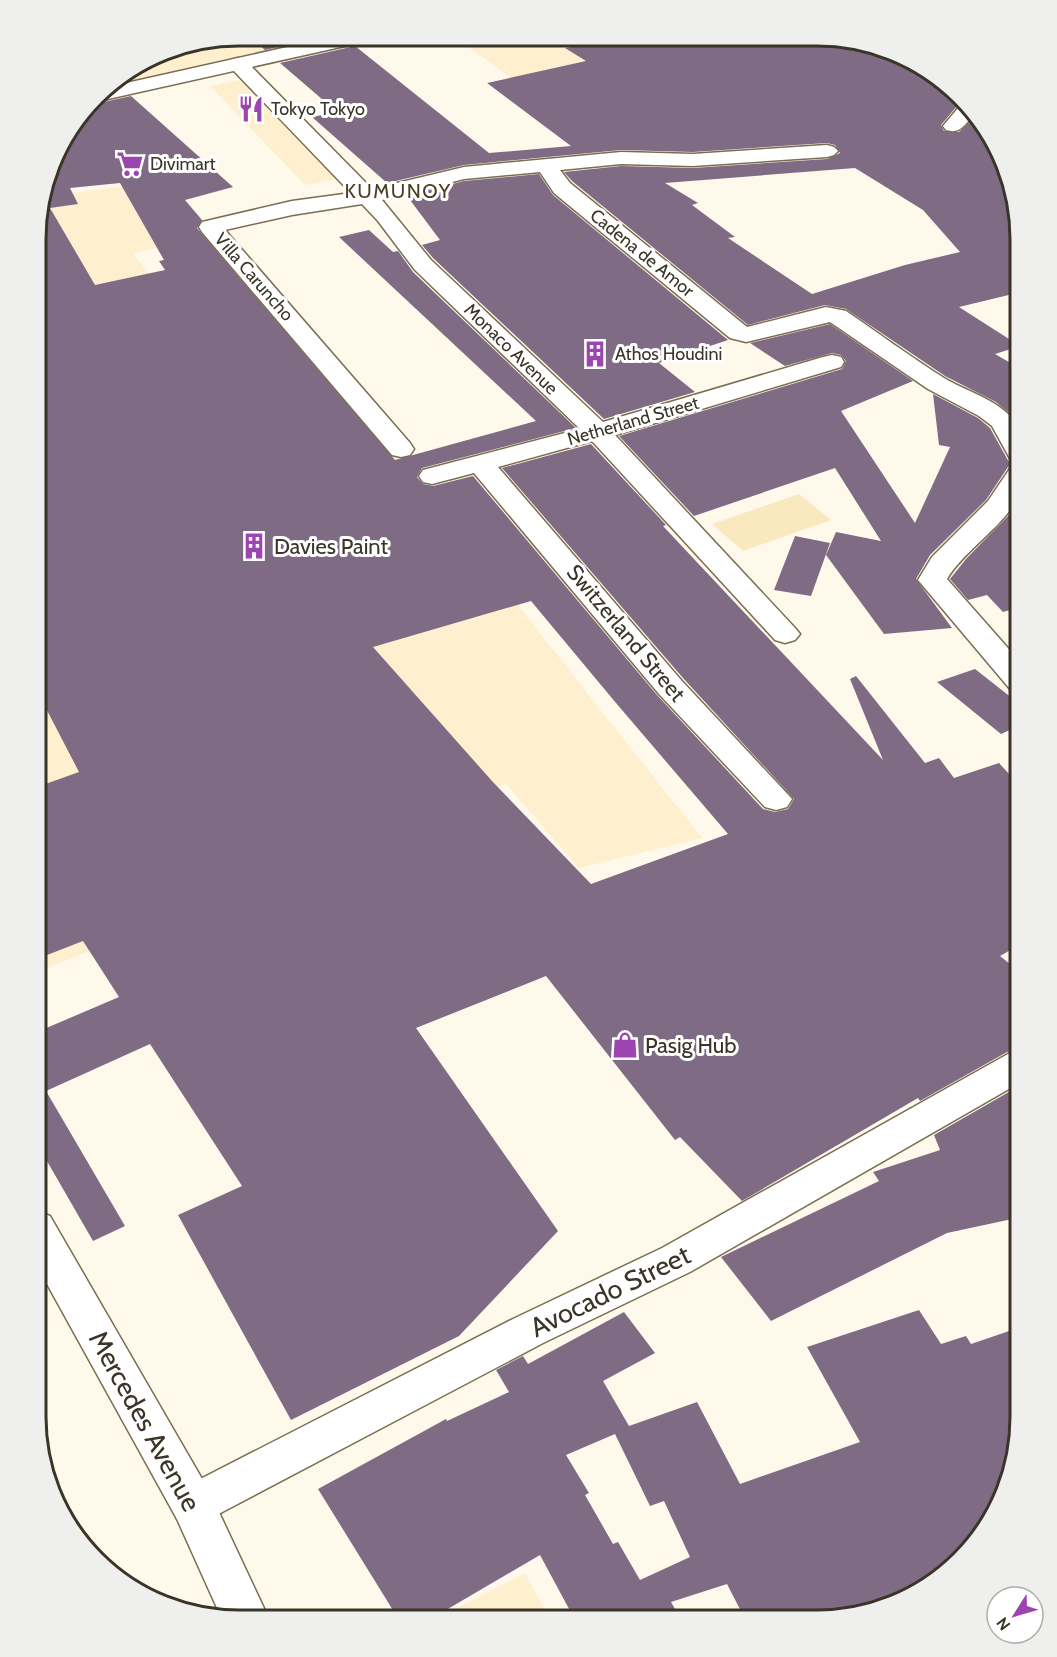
<svg xmlns="http://www.w3.org/2000/svg" width="1057" height="1657" viewBox="0 0 1057 1657" font-family="Cabin,sans-serif">
	<style>
		.built { fill: #fef0cf }
		.green { fill: #fae8be }
		.building { fill: #806b85; fill-rule: evenodd }
		.lines { fill: none; stroke-linecap: round; stroke-linejoin: round }
		.street-casing { stroke: #7b6e50; stroke-width: 3 }
		.secondary-casing { stroke: #7b6e50; stroke-width: 3 }
		.street { fill: #fff; fill-rule: evenodd }
		.secondary { fill: #fff; fill-rule: evenodd }
		.labels { text-anchor: middle; dominant-baseline: central; stroke-width: 6; stroke-linejoin: round; paint-order: stroke }
		.far-poi-label { font-size: 18px; fill: #3a3528; stroke: #fff; text-anchor: start }
		.far-street-label { font-size: 18px; fill: #3a3528; stroke: #fff }
		.far-neighbourhood-label { font-size: 20px; letter-spacing: 1.5px; fill: #4b3f22; stroke: #fff }
		.poi-label { font-size: 22px; fill: #3a3528; stroke: #fff; text-anchor: start }
		.street-label { font-size: 22px; fill: #3a3528; stroke: #fff }
		.near-street-label { font-size: 27px; fill: #3a3528; stroke: #fff }
		.rim { fill: none; stroke: #3a3528; stroke-width: 3 }
	</style>
	<rect width="100%" height="100%" fill="#fff9eb"/>
	<path class="built" d="M239,36H294L304,45L105,87L162,51Z
		M454,37L780,38L630,67L607,146Z
		M239,80L337,179L305,185L210,86Z
		M163,181L207,234L133,254L202,337L308,479L399,455L702,838L579,868L506,784L37,972L38,213L43,197Z
		M525,1573L550,1620H434Z"/>
	<path class="green" d="M799,494L831,520L743,551L712,524Z"/>
	<path class="building" d="M249,36H325L265,50Z
		M621,37L845,38L941,78L961,104L957,106L941,125L944,131L959,132L973,119L1005,161L1021,239V292L959,307L1020,346L995,354L1021,369V427L1014,417L996,402L945,376L846,309L825,305L748,325L572,181L564,172L621,166L693,168L827,159L840,153L835,145L827,143L693,152L621,150L464,165L387,183L312,117L337,112L280,63L355,46L489,153L571,146L487,83L586,61L565,48ZM855,168L923,210L960,252L905,265L812,294L728,238L735,237L692,205L698,203L665,183Z
		M131,96L233,187L185,200L202,220L197,228L395,460L536,421L339,237L369,230L393,252L398,251L413,272L576,428L422,468L417,477L423,484L433,486L473,476L657,695L763,809L775,812L788,809L794,799L683,678L502,468L591,444L666,525L663,526L883,760L850,679L856,676L925,763L939,758L954,778L999,763L1021,787V944L1000,956L1021,973V1048L1007,1052L920,1101L918,1098L742,1201L680,1137L675,1140L546,976L416,1028L558,1231L459,1336L291,1420L178,1215L242,1186L150,1044L46,1091L125,1226L93,1241L36,1142L37,1032L119,997L83,941L37,959V787L79,772L37,691L38,213L57,149L94,102L99,103ZM120,183L164,260L159,261L165,270L95,285L50,208L78,204L70,188ZM531,601L616,703L728,834L591,884L492,781L373,647Z
		M539,174L553,195L728,340L659,363L695,392L604,419L433,258L422,245L440,240L407,196L464,181Z
		M830,324L913,381L841,411L915,523L950,447L939,445L933,394L978,418L990,428L1010,464L986,500L930,555L916,579L952,628L884,634L826,555L836,532L881,541L835,468L694,516L619,436L842,369L846,361L841,355L832,353L785,366L750,343Z
		M1021,495V607L1003,612L987,595L968,600L950,579L966,559L1008,516Z
		M795,536L830,543L811,596L774,590Z
		M975,669L1021,705V725L1001,734L937,682Z
		M1021,1085V1217L947,1233L771,1321L721,1257L879,1181L873,1172L940,1150L934,1135Z
		M919,1310L941,1344L966,1336L971,1344L1021,1327V1431L1010,1483L979,1541L896,1605L818,1621H746L727,1584L671,1602L678,1614L664,1621L575,1620L540,1555L429,1620H399L318,1489L446,1419L447,1421L509,1392L496,1370L523,1356L528,1364L624,1312L655,1353L603,1381L629,1426L697,1402L740,1484L860,1442L807,1347ZM615,1434L650,1506L664,1501L690,1557L640,1580L618,1542L613,1544L585,1495L589,1493L566,1455Z"/>
	<g class="lines">
		<g class="street-casing">
			<path id="street" d="M238,58L245,60L372,189L464,167L621,152L693,154L827,145L834,147L838,151L834,155L827,157L693,166L621,164L560,170L570,183L747,327L826,307L846,311C878,333 911,357 944,378C969,393 1004,401 1019,428C1023,435 1023,485 1020,492C1010,522 964,550 947,579L1021,663V691L1010,689L918,580L932,557L988,501L1013,464L992,426L979,416L928,389L830,322L746,342L730,338L554,193L540,172L464,179L382,200L431,260L603,422L823,357L832,355L841,357L844,362L841,367L615,435L795,628L800,634L795,640L785,643L775,640L592,441L498,467L681,680L792,799L787,807L776,810L765,807L659,694L474,473L432,484L423,482L419,476L423,470L580,429L415,270L378,221L362,204L292,215L225,230L410,443L414,449L410,455L401,457L392,455L202,232L199,227L202,222L292,201L351,193L231,68L228,64L231,60Z
				M963,106L972,117C963,127 959,134 946,130L943,126L959,107Z
				M1021,1050V1082L690,1272L543,1343L209,1519L193,1525L177,1519L171,1505L177,1491L513,1319L662,1248L1008,1054Z"/>
		</g>
		<g class="secondary-casing">
			<path id="secondary" d="M336,36H372L370,40L363,42L99,101L95,100L104,88Z
				M36,1211L50,1216L209,1491L269,1619H222L177,1519L36,1264Z"/>
		</g>
		<use href="#street" class="street"/>
		<use href="#secondary" class="secondary"/>
	</g>
	<defs>
		<g id="restaurant-bare" transform="scale(2.07)"><path d="M-5-6h1v4h1v-4h1v4h1v-4h1v5L-1.5 .5V6h-2V.5L-5-1ZM5-6V6H3V1.5H1.5Q1.5-4 5-6Z" fill="#9c44b0" stroke="#fff" stroke-width="2.5" paint-order="stroke"/></g>
		<g id="supermarket-bare" transform="scale(2.07)"><path d="M-6-5.5h2.5l.6 2H6L4.5 2H-2.5L-4.4-4H-6ZM-1.5 3.2a1.3 1.3 0 1 0 .1 0ZM3 3.2a1.3 1.3 0 1 0 .1 0Z" fill="#9c44b0" stroke="#fff" stroke-width="2.5" paint-order="stroke"/></g>
		<g id="building-bare" transform="scale(2.07)"><path d="M-4-6H4V6H1V3H-1V6H-4ZM-2.5-4.3h1.7v1.8h-1.7ZM.8-4.3h1.7v1.8H.8ZM-2.5-1h1.7V.8h-1.7ZM.8-1h1.7V.8H.8Z" fill="#9c44b0" stroke="#fff" stroke-width="2.5" paint-order="stroke"/></g>
		<g id="shop-bare" transform="scale(2.07)"><path d="M-5-2.5h2.3a2.7 3.5 0 0 1 5.4 0H5L5.5 6h-11ZM-1.5-2.5h3a1.5 2.3 0 0 0-3 0Z" fill="#9c44b0" stroke="#fff" stroke-width="2.5" paint-order="stroke"/></g>
	</defs>
	<g fill-rule="evenodd">
		<use href="#restaurant-bare" x="251" y="109"/>
		<use href="#supermarket-bare" x="130" y="164"/>
		<use href="#building-bare" x="595" y="354"/>
		<use href="#building-bare" x="254" y="546"/>
		<use href="#shop-bare" x="625" y="1045"/>
	</g>
	<g class="labels">
		<g class="far-poi-label">
			<text x="271" y="109">Tokyo Tokyo</text>
			<text x="150" y="164">Divimart</text>
			<text x="615" y="354">Athos Houdini</text>
		</g>
		<g class="far-street-label">
			<text transform="translate(642 253) rotate(39)">Cadena de Amor</text>
			<text transform="translate(254 277) rotate(49)">Villa Caruncho</text>
			<text transform="translate(511 349) rotate(44)">Monaco Avenue</text>
			<text transform="translate(633 421) rotate(-16)">Netherland Street</text>
		</g>
		<g class="far-neighbourhood-label">
			<text x="398" y="191">KUMUNOY</text>
		</g>
		<g class="poi-label">
			<text x="274" y="546">Davies Paint</text>
			<text x="645" y="1045">Pasig Hub</text>
		</g>
		<g class="street-label">
			<text transform="translate(626 633) rotate(50)">Switzerland Street</text>
		</g>
		<g class="near-street-label">
			<text transform="translate(610 1291) rotate(-26)">Avocado Street</text>
			<text transform="translate(145 1421) rotate(61)">Mercedes Avenue</text>
		</g>
	</g>
	<path d="M0 0H1057V1657H0ZM239 46H817A193 193 0 0 1 1010 239V1417A193 193 0 0 1 817 1610H239A193 193 0 0 1 46 1417V239A193 193 0 0 1 239 46Z" fill="#efefee" fill-rule="evenodd"/>
	<path class="rim" d="M239 46H817A193 193 0 0 1 1010 239V1417A193 193 0 0 1 817 1610H239A193 193 0 0 1 46 1417V239A193 193 0 0 1 239 46Z"/>
	<g transform="translate(1015 1615) rotate(233)"><circle r="28" fill="#ffffff" stroke="#b0aea9" stroke-width="1.5"/>
	<path d="M0-4.5L10 22L0 15L-10 22Z" fill="#9c44b0"/>
	<text y="-9" font-size="16" font-weight="bold" text-anchor="middle" fill="#3a3528">N</text>
	</g>
</svg>
